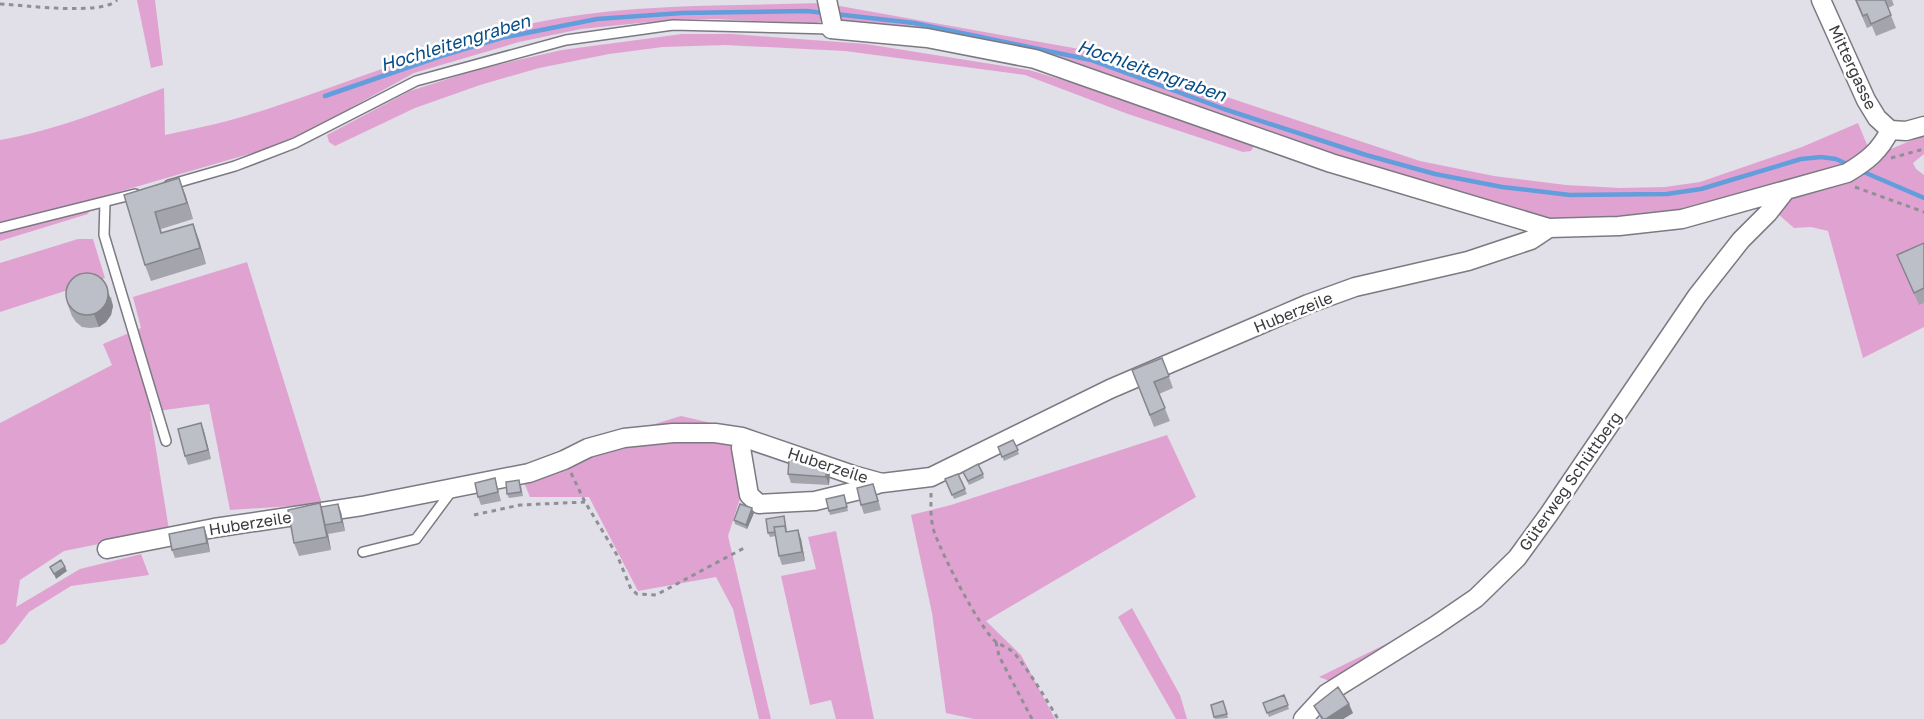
<svg xmlns="http://www.w3.org/2000/svg" width="1924" height="719" viewBox="0 0 1924 719" font-family="'Golos Text',sans-serif">
	<style>
		.green { fill: #e0a3d1 }
		.lines { fill: none; stroke-linecap: round; stroke-linejoin: round }
		.stream { stroke: #619edb; stroke-width: 4.5 }
		.service-casing { stroke: #7b7a82; stroke-width: 12 }
		.minor-casing { stroke: #7b7a82; stroke-width: 21 }
		.path { stroke: #908f95; stroke-width: 3; stroke-dasharray: 4.5 4.5; stroke-linecap: butt }
		.service { stroke: #fff; stroke-width: 9 }
		.minor { stroke: #fff; stroke-width: 18 }
		.wall { fill: #a3a4ac }
		.shaded-wall { fill: #84868c }
		.building { fill: #bdbfc8; stroke: #84868c; stroke-width: 1.5 }
		.labels { text-anchor: middle; dominant-baseline: central; stroke-width: 5; stroke-linejoin: round; paint-order: stroke }
		.street-label { font-size: 16px; fill: #3b3a3e; stroke: #fff }
		.water-label { font-size: 18px; font-style: italic; fill: #074c85; stroke: #fff }
	</style>
	<rect width="100%" height="100%" fill="#e1dfe8"/>
	<path class="green" d="M137,0H155L163,65L151,68Z
		M823,3V16L820,22L813,24L716,19H679L581,29L519,42L414,73L314,128L273,147L94,199L88,214L0,241V140C57,130 110,108 164,88L165,135C192,129 219,124 245,116C350,84 451,37 560,18C647,3 735,6 823,3Z
		M834,5L1085,50L1420,161L1494,176L1566,185L1620,188L1665,187L1700,182L1802,147L1858,123L1868,147L1891,149L1924,135V154L1913,163L1916,169L1924,175V327L1863,358L1828,231L1811,227L1794,228L1754,193L1695,209L1659,215L1566,221L1545,218C1446,189 1347,160 1250,126C1186,103 1123,76 1057,59L839,21Z
		M682,34H732L866,44L1029,70L1147,105L1254,146L1251,151L1243,152L1128,114L1025,75L845,51L725,45L663,47L609,54L539,68L480,85L415,108L335,146L329,142L327,135L410,91L479,69L562,50Z
		M78,239H93L105,278L0,312V263Z
		M247,262L322,504L230,510L209,404L150,412L169,530L64,551L20,580L16,607L80,569L141,554L149,575L71,586L29,612L5,643L0,645V423L112,365L103,344L141,328L133,297Z
		M681,416L733,428L742,492L728,536L771,719H759L733,609L716,577L638,591L589,497H530L517,466Z
		M1167,435L1196,497L986,621L1021,655L1055,719H974L946,713L932,613L911,515L951,505Z
		M836,531L874,719H836L831,700L810,705L781,576L816,569L808,537Z
		M1132,608L1180,695L1187,719H1176L1118,617Z
		M1390,642L1351,689L1319,677Z"/>
	<g class="lines">
		<path class="stream" d="M835,14L914,23L1091,60L1224,109L1366,155L1435,174L1502,187L1570,195L1667,194L1701,189L1801,159L1821,157L1836,159L1849,165
			M325,96L441,56L501,38L597,19L682,13L807,11L824,13
			M1859,170L1924,198"/>
		<g class="service-casing">
			<path id="service" d="M169,185L235,166L295,143L416,81L566,40L673,25L831,29
				M105,202L104,235L166,441
				M0,228L135,194
				M363,552L416,539L453,489"/>
		</g>
		<g class="minor-casing">
			<path id="minor" d="M827,0L832,23L831,29L927,38L1035,59L1331,163L1549,228L1619,226L1682,219L1847,173C1867,161 1880,151 1890,130L1906,131L1924,126
				M1821,0L1866,100L1877,118L1890,130
				M742,437L741,448L749,495L759,504L815,501L860,490L881,483
				M107,549L214,528L362,506L529,473L564,460L588,448L624,438L673,433H715L742,437L853,475L882,483L931,477L1110,389L1308,304L1355,287L1468,261L1531,240L1549,228
				M1303,719L1326,694L1435,626L1476,598L1517,558L1549,514L1697,296L1741,240L1768,213L1786,190"/>
		</g>
		<path class="path" d="M0,4C24,5 102,16 117,0
			M1891,158L1924,149
			M1855,187L1924,212
			M571,473L585,502L617,555L631,589L637,594L656,595L744,548
			M931,493C931,507 930,521 935,534C944,558 978,626 996,642C1002,646 1010,648 1015,654C1031,674 1045,697 1058,719
			M474,515L520,505L585,502
			M996,642L999,656L1032,719"/>
		<use href="#service" class="service"/>
		<use href="#minor" class="minor"/>
	</g>
	<path class="wall" d="M1855,0H1892L1894,5L1888,8L1896,28L1876,36L1872,26L1867,28Z
		M185,194L193,219L161,229L162,233L193,224L206,264L151,281L145,265L124,195Z
		M1924,243V303L1919,305L1897,255Z
		M111,297L113,306L111,315L106,322L99,327L90,328L82,327L76,322L72,316L67,303Z
		M1162,358L1173,388L1159,394L1170,421L1154,427L1132,370Z
		M201,423L211,459L188,465L185,456Z
		M1013,440L1019,454L1004,461L998,447Z
		M827,462L830,471L829,485L791,483L788,474Z
		M963,472L983,474L984,478L969,485Z
		M958,474L967,494L954,499L945,479Z
		M495,478L501,501L481,505L478,497Z
		M521,485L523,496L509,498L507,494Z
		M876,492L881,510L864,514L861,505Z
		M844,495L848,511L830,515L829,511Z
		M321,507L341,512L345,531L328,534L331,550L299,556L294,543Z
		M754,513L747,529L735,524L734,520Z
		M784,516L787,532L801,539L805,561L782,565L779,556L776,536L770,537L768,533Z
		M204,527L207,536L210,552L175,558L172,550Z
		M1284,695L1289,709L1269,717L1263,703Z
		M1211,705L1225,706L1228,718L1215,719Z
		M1314,706L1353,713L1343,719H1321Z"/>
	<path class="shaded-wall" d="M179,178L185,194L193,219L187,203Z
		M193,224L199,240L206,264L200,248Z
		M106,285L113,306L111,315L106,322L99,327L94,314Z
		M201,423L204,431L211,459L208,450Z
		M827,462L830,471L829,485L826,477Z
		M320,503L324,515L325,525L328,534L331,550L327,537Z
		M338,504L341,512L345,531L342,522Z
		M752,508L754,513L747,529L746,525Z
		M204,527L207,536L210,552L207,543Z
		M798,530L801,539L805,561L802,552Z
		M65,567L67,571L56,579L54,574Z
		M1349,704L1353,713L1343,719H1326Z"/>
	<path class="building" d="M1856,0H1885L1891,15L1871,24L1867,14L1863,16Z
		M179,178L187,203L155,212L161,233L193,224L200,248L145,265L124,195Z
		M1924,243V288L1914,293L1897,255Z
		M66 294a21 21 0 1 1 42 0a21 21 0 1 1-42 0Z
		M1162,358L1169,376L1154,382L1165,408L1150,415L1132,370Z
		M201,423L208,450L185,456L178,429Z
		M1013,440L1018,450L1002,457L998,447Z
		M789,460L827,462L826,477L788,474Z
		M978,464L983,474L968,481L963,472Z
		M958,474L965,489L952,495L945,479Z
		M495,478L498,492L478,497L475,483Z
		M519,480L521,492L507,494L506,482Z
		M873,484L878,501L861,505L857,488Z
		M844,495L847,507L829,511L826,499Z
		M320,503L327,537L294,543L288,510Z
		M338,504L342,522L325,525L321,507Z
		M740,504L752,508L746,525L734,520Z
		M784,516L786,530L785,526L774,527L775,532L768,533L766,519Z
		M785,526L786,532L798,530L802,552L779,556L774,527Z
		M204,527L207,543L172,550L169,534Z
		M61,560L65,567L54,574L50,567Z
		M1338,687L1349,704L1326,719H1323L1314,706Z
		M1284,695L1288,705L1267,713L1263,703Z
		M1223,701L1227,714L1214,717L1211,705Z"/>
	<g class="labels">
		<g class="street-label">
			<text transform="translate(1853 67) rotate(65)">Mittergasse</text>
			<text transform="translate(1293 312) rotate(-22)">Huberzeile</text>
			<text transform="translate(828 465) rotate(18)">Huberzeile</text>
			<text transform="translate(1570 481) rotate(-55)">Güterweg Schüttberg</text>
			<text transform="translate(250 523) rotate(-9)">Huberzeile</text>
		</g>
		<g class="water-label">
			<text transform="translate(455 42) rotate(-17)">Hochleitengraben</text>
			<text transform="translate(1152 70) rotate(19)">Hochleitengraben</text>
		</g>
	</g>
</svg>
